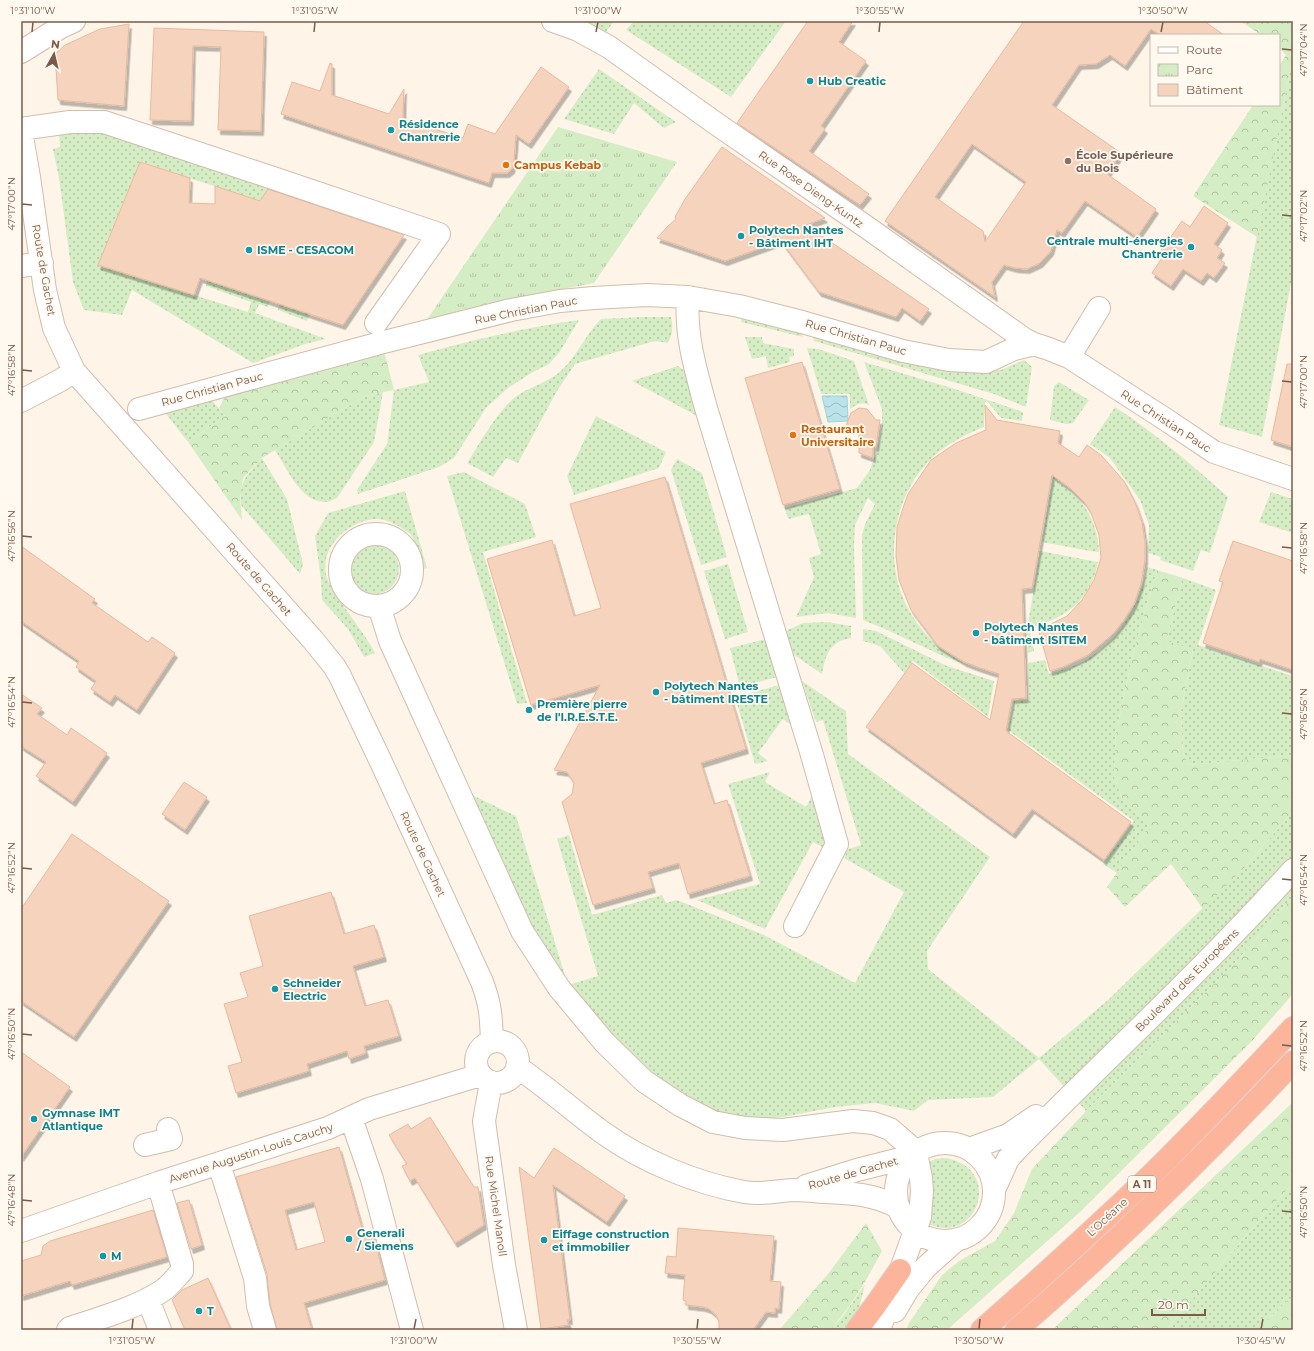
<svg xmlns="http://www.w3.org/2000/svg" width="1314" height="1351" viewBox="0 0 1314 1351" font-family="Montserrat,sans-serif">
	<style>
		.grass { fill: url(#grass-dots) }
		.forest { fill: url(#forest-crowns) }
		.park { fill: url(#park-tufts) }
		.water { fill: url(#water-waves); stroke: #a0d3dc }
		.building { fill: #f5d3bd; stroke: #e9b99d; fill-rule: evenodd; filter: url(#shadow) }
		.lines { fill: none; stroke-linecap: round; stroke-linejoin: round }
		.minor-casing { stroke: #d2bcac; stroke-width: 24 }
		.highway-casing { stroke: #ddd4d0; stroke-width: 24 }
		.minor { stroke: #fff; stroke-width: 22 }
		.highway { stroke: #fcb49b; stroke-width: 22 }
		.ticks { fill: none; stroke: #7b5a49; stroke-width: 1.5 }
		.culture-dot { fill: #0f9aa8; stroke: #fff9f0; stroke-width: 1.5 }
		.education-dot { fill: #8d6e63; stroke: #fff9f0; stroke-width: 1.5 }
		.food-dot { fill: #e8710a; stroke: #fff9f0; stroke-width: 1.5 }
		.labels { text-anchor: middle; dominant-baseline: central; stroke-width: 3.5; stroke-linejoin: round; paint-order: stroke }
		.shield { fill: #fff9f0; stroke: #a38a7b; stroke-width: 1 }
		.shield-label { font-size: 10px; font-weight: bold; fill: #7b5a49 }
		.culture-label { font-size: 11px; font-weight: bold; fill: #0d838f; stroke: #fff9f0; text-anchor: start }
		.education-label { font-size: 11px; font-weight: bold; fill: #785e54; stroke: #fff9f0; text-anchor: start }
		.food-label { font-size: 11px; font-weight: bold; fill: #c56008; stroke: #fff9f0; text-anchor: start }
		.street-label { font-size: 11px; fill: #7b5a49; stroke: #fff9f0 }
		.neatline { fill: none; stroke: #7b5a49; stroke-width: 1.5 }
		.ticks-label { font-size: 10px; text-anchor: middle; fill: #7b5a49 }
	</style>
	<defs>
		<pattern id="grass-dots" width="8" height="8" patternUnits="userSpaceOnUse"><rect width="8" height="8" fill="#d5edc5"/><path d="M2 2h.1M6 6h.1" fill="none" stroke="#b2c3a2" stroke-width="1.8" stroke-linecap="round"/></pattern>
		<pattern id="forest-crowns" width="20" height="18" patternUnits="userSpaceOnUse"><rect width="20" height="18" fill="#d5edc5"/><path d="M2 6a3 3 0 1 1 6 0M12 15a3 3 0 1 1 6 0" fill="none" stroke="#b2c3a2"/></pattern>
		<pattern id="park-tufts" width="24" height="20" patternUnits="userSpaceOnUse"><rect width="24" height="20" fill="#d5edc5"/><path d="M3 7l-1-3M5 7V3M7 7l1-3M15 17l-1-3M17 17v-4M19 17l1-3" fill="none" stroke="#b2c3a2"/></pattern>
		<pattern id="water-waves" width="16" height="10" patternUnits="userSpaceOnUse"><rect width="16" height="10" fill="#bae3ea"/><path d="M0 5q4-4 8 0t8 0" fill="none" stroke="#9cbbc0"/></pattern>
		<filter id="shadow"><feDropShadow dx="2.5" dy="4.5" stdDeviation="0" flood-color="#0004"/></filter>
	</defs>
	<rect width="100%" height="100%" fill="#fef5e8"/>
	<path class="grass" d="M585,21H614L606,32Z
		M634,21H786L731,97L626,30Z
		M1292,61L1293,62V272L1262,437L1219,425Z
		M599,69L676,122L664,128L634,103L614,134L564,119Z
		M93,128L270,186L260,201L140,162L98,265L248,312L251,302L206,286L207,280L270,301L268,307L259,304L255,313L326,339L305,344L253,363L132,290L122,315L84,310L73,282L59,178L53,149L60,147L59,132Z
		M279,303L310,314L307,321L278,310Z
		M743,310L798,325L803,337L741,322Z
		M642,317H671C673,327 673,334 668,343L655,341L575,364L557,391L518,463L506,458L493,477L467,463C480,443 499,408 518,395C532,386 550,382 563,369C578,354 586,334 601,319Z
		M579,320L559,353L549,364L533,372L508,388L486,408L454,458L439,467L358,494L357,490L387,444L394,390L429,382L418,355C472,340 523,328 579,320Z
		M810,328L984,370H1001L1024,360L1032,367L1026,407L994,394L814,341Z
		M745,337H762L763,343L794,349V356L789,357L790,362L768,368L766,356L752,359Z
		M807,348L818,349L854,361L869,405C861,402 857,404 850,409V394H821Z
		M864,362L955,389L1023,412L1022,421L1001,418L987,401L985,402L984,427C969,433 955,440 941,450C892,488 879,565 913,617C927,640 947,655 970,666L945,657L885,629L863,620L862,536L865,524L875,504L868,498L855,525L854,546L856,618L828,613L796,617L814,577L809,558L821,554L809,514L788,519L785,508L857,488L870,470L877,450L882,427V409Z
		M678,366L690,375L701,418L632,381Z
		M1059,382L1089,400L1073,423L1066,424L1050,420L1054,386Z
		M383,392L374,442L337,498C334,499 329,502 325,502C300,502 287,468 275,450L365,396Z
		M211,399L225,416L188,442L164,411Z
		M1115,407C1155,433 1192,465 1228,497L1210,553L1201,550L1193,571L1160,560L1161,557L1148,553L1149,525L1140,500L1110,458L1090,444Z
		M596,416L666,452L659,468L574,495L567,476Z
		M262,458L287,499L303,564L300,574L241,505C238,481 248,474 262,458Z
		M677,459L702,473L727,557L701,565L671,470Z
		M1055,465L1063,468L1057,481C1082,496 1098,521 1099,552L1090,551L1042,542Z
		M464,472L525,504L536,537L483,552L527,703L517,704L447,476Z
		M405,491L427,568L421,570C419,560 417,541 410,534C409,532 405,531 403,529C396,524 384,518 374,519C346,522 316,550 328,581C330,585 334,590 336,594C348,614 364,632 375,653L364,657L348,629L322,600L321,580L315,536L328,513Z
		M1271,492L1293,499V533L1259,522Z
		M349 569a25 25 0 1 1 50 0a25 25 0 1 1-50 0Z
		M1040,551L1098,562C1091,600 1065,619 1029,628L1034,651L1028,653L1027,630Z
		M728,564L748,632L725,639L704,571Z
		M1147,567L1157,570L1134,650L1116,733L1114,777L1123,801L1149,826L1117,873L1103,864L1134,821L1008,730L1014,701L1029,700L1028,663L1045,660L1049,674C1062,670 1077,666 1089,658C1121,638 1140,603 1147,567Z
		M1183,578L1216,590L1198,645L1293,676V755L1189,765L1183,753L1181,711L1193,650L1166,641Z
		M827,622L851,626V638C829,642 826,654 822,674L790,652L783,632L803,623Z
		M863,629L876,631L947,666L994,681L988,717L913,661L904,673L880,646L863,641Z
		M766,639L777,677L740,687L730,648Z
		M802,681L846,711L848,754L990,857L927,951L928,969L1039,1058L1108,1000L1247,865L1293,811V896L1234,964L1086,1111L1039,1059L993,1097L928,1100L914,1111L875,1103L835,1107L783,1117L751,1119L717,1112L658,1079L582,1011L534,937L468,793L516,816L568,985L598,976L557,839L569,835L592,915L662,895L666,903L677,900L764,935L855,983L904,892L844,858L848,849L861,845L823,720L816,722Z
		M783,684L794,727L783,719L758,753L768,761L755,764L735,697Z
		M770,772L765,782L806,807L812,796L826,845L824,848L813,842L765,929L697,900L760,884L728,784Z
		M946,1158C1007,1169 975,1254 921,1220L926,1164L935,1159Z
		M1293,1184V1296L1256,1330H1166L1273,1204Z
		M865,1284L854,1330H830L843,1316Z"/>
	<path class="forest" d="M1240,21H1293V62L1292,61L1257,237L1193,196L1253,105H1279V66L1286,55L1279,48V35H1261Z
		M384,351L394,390L365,396L262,458L243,478L240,498L242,520L188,442L225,416L219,408L227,393Z
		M1157,570L1183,578L1166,641L1193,649L1181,711L1183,753L1189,765L1293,755V811L1247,865L1203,909L1171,864L1125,907L1107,887L1149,826L1123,801L1114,777L1116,733L1134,650Z
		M1293,896V994L1251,1042L1080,1212L947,1330H906L909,1323L942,1275L959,1261L995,1241L1014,1213L1032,1169L1086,1111L1234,964Z
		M1293,1102V1184L1273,1204L1166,1330H1052Z
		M866,1223L882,1251C867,1279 852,1306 830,1330H779L828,1274Z
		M1293,1296V1330H1256Z"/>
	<path class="park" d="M558,127L677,162L594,283L486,304L426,321Z"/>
	<path class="water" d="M822,396H847L848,421L828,422Z"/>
	<path class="building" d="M808,21H853L839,42L866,61L821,126L825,129L809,151L869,194L860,205L737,123Z
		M1024,21H1204L1224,35H1160L1151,29L1125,66L1110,55L1096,64L1079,65L1052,105L1121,153L1107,174L1156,209L1137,237L1085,201L1062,233L1057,230L1051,251L1040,263L1027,269L1015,268L1004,265L992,282L995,297L885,221ZM972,144L1026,182L985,242L983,231L935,197Z
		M129,24L124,106L58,100L55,54L65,45L100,29Z
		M154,28L264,32L261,131L218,130L221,47L193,46L191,121L150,120Z
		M330,63L332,64V95L389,114L404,89L403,119L463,138L468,124L495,134L541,67L569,87L529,144L516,135L514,161L512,169L507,173H492L489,183L281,114L292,82L320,91Z
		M722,147L825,218L806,225L929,309L920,321L902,308L896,317L819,292L781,241L725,261L657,238L668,226L676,219L675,217L685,199Z
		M140,162L190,178L189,203L215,204V186L260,201L268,189L404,235L343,325L200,278L194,295L98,265Z
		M1204,206L1228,223L1214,244L1222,250L1217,258L1225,263L1214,278L1207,273L1201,281L1183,269L1171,286L1152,273L1164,255L1160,252L1182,221L1190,227Z
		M802,362L840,489L783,505L745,378Z
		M1287,364H1293V447L1271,440Z
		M985,405L997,420L1060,431L1058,443L1079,457L1087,445L1101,455L1124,481L1135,502L1142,522L1145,542V560L1141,584L1134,604L1124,620L1113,634L1088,655L1063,667L1050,671L1038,628L1047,626L1067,616L1082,600L1094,580L1101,558L1099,535L1091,513L1085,503L1070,488L1052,475L1032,588L1022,589L1026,698L1012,699L1006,731L1131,822L1104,860L1032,809L1013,834L866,727L912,663L990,720L999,674L980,668L964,662L938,646L911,610L899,580L896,556L897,527L904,505L908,494L931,460L956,443L986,430Z
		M859,408L867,409L876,420H880L876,447L873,446V458L859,453V428H845L851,413Z
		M665,477L746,749L701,763L714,804L727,800L750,876L688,894L679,863L648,872L653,888L593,905L562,802L572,794L574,783L567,772L554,770L600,685L531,705L487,559L552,540L574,616L601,608L570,504Z
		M1233,541L1293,561V670L1260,659L1259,662L1203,643L1223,582L1219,581Z
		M21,546L95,599L92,603L148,642L152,637L175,653L137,710L115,695L110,702L91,689L96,681L76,667L79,661L21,621Z
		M21,694L42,708L37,714L67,735L71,728L107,753L73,802L36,776L46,762L21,746Z
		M184,782L207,797L185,830L162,814Z
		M72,834L169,901L74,1037L21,1001V909Z
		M331,892L344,934L374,925L384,957L353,966L365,1006L388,1000L399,1036L364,1046L366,1053L349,1059L347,1051L307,1064L309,1071L236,1093L228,1066L242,1062L224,1004L248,997L240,973L263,966L249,916Z
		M21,1052L70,1087L21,1157Z
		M430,1117L474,1187H478L484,1225L455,1243L415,1178L410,1181L402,1166L407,1164L389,1135L408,1124L411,1129Z
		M339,1147L364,1235L373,1233L385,1280L304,1303L312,1330H277L270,1304L267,1274L236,1177ZM314,1202L325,1242L296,1250L285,1210Z
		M554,1148L625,1196L607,1222L553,1185L570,1320H567L569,1325L541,1329L519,1167L534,1178Z
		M189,1200L202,1245L191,1249L177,1203Z
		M153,1210L167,1257L72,1285L70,1281L21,1296V1261L41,1255L43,1246L50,1241Z
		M678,1228L774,1236L770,1281L781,1282L779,1309L775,1308V1313L766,1312L753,1330H719V1322L716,1315L709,1309L703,1307L686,1305V1301L683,1300L685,1275L665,1273L667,1256L676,1257Z
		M208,1278L231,1330H185L172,1300L182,1290Z"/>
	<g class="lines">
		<g class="minor-casing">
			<path id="minor" d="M553,21L578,30L609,47L718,125L865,226L1024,339L1034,344L1049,349L1069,357L1168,421L1214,452L1293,479
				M21,52L61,27L74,21
				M21,129L70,122H104L273,178L439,234L376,323
				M21,131L29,177L45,290L54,328L74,371L313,640L334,666L340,676L382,764L482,982C491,1006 491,1017 492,1041
				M21,266L42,263
				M688,297C685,336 696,371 706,408L812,755L837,844L795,926
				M1069,357L1099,308
				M21,401L61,380L74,371
				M139,409L380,343L511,310L560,301L594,298L647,295L688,297L739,306L802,322L903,351L949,360L986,362L1014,349L1034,344
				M340 570a36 36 0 1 1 72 0a36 36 0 1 1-72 0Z
				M379,606L390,641L522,931L559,988L605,1043L644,1081L680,1105L713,1122L745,1128L783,1130L853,1121L873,1123L890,1129L913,1149L916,1153L921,1178L922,1191L920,1217L879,1330
				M476 1062a21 21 0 1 1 42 0a21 21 0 1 1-42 0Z
				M517,1067C547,1087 573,1111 602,1132C642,1161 695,1183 744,1192C760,1195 776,1191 793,1190C803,1190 813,1191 823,1192C850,1193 876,1194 899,1208
				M491,1082L484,1121L504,1265L516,1330
				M351,1118L372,1179L412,1330
				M896 1192a49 49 0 1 1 98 0a49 49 0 1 1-98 0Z
				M145,1145L171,1139L168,1129
				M969,1149L1008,1135L1036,1116
				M219,1164L255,1278L258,1306L265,1330
				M806,1186L857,1170L912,1156
				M994,1190L1008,1159L1016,1150C1108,1057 1205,968 1293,870
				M21,1231L158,1183L328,1128L369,1109L480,1075
				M148,1299L160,1330
				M895,1311L908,1289L925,1268L956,1240
				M68,1330L70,1328C100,1318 136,1308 162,1291C170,1286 176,1277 182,1271V1264L172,1230L158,1183"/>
		</g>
		<g class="highway-casing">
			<path id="highway" d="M857,1330L877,1303L900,1270
				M982,1330C1036,1283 1089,1234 1141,1185C1193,1135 1243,1081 1293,1028
				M1016,1330C1113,1246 1205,1156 1293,1062"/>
		</g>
		<use href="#minor" class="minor"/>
		<use href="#highway" class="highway"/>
	</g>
	<path class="ticks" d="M32,32L33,22M314,32L315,22M596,32L598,22M879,32L880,22M1161,32L1163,22M1282,49L1292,50M22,204L32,205M1282,215L1292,216M22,370L32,371M1282,381L1292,382M22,536L32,537M1282,547L1292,548M22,702L32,703M1282,713L1292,714M22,868L32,869M1282,879L1292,880M22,1034L32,1035M1282,1045L1292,1046M22,1200L32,1201M1282,1211L1292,1212M132,1329L133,1319M414,1329L416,1319M697,1329L698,1319M979,1329L980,1319M1261,1329L1263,1319"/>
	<g class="culture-dot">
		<circle cx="810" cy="81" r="4"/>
		<circle cx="391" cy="130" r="4"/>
		<circle cx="741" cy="236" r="4"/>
		<circle cx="1191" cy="247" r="4"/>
		<circle cx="249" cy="250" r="4"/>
		<circle cx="976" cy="633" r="4"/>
		<circle cx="656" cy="692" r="4"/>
		<circle cx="529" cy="710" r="4"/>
		<circle cx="275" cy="989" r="4"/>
		<circle cx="34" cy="1119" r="4"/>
		<circle cx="349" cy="1239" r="4"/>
		<circle cx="544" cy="1240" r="4"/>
		<circle cx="103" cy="1256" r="4"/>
		<circle cx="199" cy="1311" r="4"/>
	</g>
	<circle class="education-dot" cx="1068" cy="161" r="4"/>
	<g class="food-dot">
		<circle cx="506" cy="165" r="4"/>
		<circle cx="793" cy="435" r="4"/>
	</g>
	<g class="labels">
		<rect class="shield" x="1128" y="1176" width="28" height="16" rx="3"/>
		<g class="shield-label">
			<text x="1142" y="1184">A 11</text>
		</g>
		<g class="culture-label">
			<text x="818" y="81">Hub Creatic</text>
			<text x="399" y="124">Résidence<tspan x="399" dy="13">Chantrerie</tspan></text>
			<text x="749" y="230">Polytech Nantes<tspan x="749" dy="13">- Bâtiment IHT</tspan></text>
			<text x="1183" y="241" text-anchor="end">Centrale multi-énergies<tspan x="1183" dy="13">Chantrerie</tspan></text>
			<text x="257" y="250">ISME - CESACOM</text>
			<text x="984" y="627">Polytech Nantes<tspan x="984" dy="13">- bâtiment ISITEM</tspan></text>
			<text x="664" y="686">Polytech Nantes<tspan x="664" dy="13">- bâtiment IRESTE</tspan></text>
			<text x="537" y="704">Première pierre<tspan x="537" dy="13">de l'I.R.E.S.T.E.</tspan></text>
			<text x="283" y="983">Schneider<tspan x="283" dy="13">Electric</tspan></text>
			<text x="42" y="1113">Gymnase IMT<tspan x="42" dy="13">Atlantique</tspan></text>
			<text x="357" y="1233">Generali<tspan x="357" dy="13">/ Siemens</tspan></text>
			<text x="552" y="1234">Eiffage construction<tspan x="552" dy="13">et immobilier</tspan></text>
			<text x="111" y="1256">M</text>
			<text x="207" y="1311">T</text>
		</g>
		<g class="education-label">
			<text x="1076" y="155">École Supérieure<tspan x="1076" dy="13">du Bois</tspan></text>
		</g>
		<g class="food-label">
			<text x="514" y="165">Campus Kebab</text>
			<text x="801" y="429">Restaurant<tspan x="801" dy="13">Universitaire</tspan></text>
		</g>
		<g class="street-label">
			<text transform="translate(811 189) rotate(35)">Rue Rose Dieng-Kuntz</text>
			<text transform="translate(44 270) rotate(80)">Route de Gachet</text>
			<text transform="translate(526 310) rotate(-11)">Rue Christian Pauc</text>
			<text transform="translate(856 337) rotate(16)">Rue Christian Pauc</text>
			<text transform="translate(212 389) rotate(-15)">Rue Christian Pauc</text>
			<text transform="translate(1166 421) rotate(33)">Rue Christian Pauc</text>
			<text transform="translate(259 579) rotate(49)">Route de Gachet</text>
			<text transform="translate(423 854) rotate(65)">Route de Gachet</text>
			<text transform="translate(1187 980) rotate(-45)">Boulevard des Européens</text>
			<text transform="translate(251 1153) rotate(-18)">Avenue Augustin-Louis Cauchy</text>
			<text transform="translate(853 1173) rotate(-16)">Route de Gachet</text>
			<text transform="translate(496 1206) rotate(82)">Rue Michel Manoll</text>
			<text transform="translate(1107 1217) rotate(-43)">L’Océane</text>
		</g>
	</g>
	<rect width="1314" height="1351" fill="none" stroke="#fff9f0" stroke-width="44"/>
	<rect x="1150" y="34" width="130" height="72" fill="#fff9f0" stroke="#cab9ad"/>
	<rect x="1158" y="47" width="20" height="6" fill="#ffffff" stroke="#cab9ad"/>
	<text x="1186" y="54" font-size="12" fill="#7b5a49">Route</text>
	<rect x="1158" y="64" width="20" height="12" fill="url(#park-tufts)" stroke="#cab9ad"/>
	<text x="1186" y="74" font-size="12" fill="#7b5a49">Parc</text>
	<rect x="1158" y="84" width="20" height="12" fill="#f5d3bd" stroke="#cab9ad"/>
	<text x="1186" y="94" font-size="12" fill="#7b5a49">Bâtiment</text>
	<g transform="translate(54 54) rotate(8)" stroke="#fff9f0" stroke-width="3" paint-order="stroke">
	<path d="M0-3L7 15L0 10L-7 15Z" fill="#7b5a49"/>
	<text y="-6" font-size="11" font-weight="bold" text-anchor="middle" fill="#7b5a49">N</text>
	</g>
	<path d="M1152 1309v6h53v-6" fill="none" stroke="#7b5a49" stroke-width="2"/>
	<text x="1158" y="1309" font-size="12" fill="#7b5a49" stroke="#fff9f0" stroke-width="3" paint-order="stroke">20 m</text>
	<rect x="22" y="22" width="1270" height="1307" class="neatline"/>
	<g class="ticks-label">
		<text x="33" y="14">1°31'10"W</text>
		<text x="315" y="14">1°31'05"W</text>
		<text x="598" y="14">1°31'00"W</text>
		<text x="880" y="14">1°30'55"W</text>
		<text x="1163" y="14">1°30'50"W</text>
		<text transform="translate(1303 50) rotate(-90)" y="4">47°17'04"N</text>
		<text transform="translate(11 204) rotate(-90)" y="4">47°17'00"N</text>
		<text transform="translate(1303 216) rotate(-90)" y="4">47°17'02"N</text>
		<text transform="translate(11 370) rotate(-90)" y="4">47°16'58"N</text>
		<text transform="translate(1303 382) rotate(-90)" y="4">47°17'00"N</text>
		<text transform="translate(11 536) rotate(-90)" y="4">47°16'56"N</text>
		<text transform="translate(1303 548) rotate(-90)" y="4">47°16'58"N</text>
		<text transform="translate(11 702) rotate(-90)" y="4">47°16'54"N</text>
		<text transform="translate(1303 714) rotate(-90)" y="4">47°16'56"N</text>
		<text transform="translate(11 868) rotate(-90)" y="4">47°16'52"N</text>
		<text transform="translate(1303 880) rotate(-90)" y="4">47°16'54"N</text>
		<text transform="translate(11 1034) rotate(-90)" y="4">47°16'50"N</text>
		<text transform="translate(1303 1046) rotate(-90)" y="4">47°16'52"N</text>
		<text transform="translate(11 1200) rotate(-90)" y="4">47°16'48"N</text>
		<text transform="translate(1303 1212) rotate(-90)" y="4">47°16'50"N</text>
		<text x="132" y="1344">1°31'05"W</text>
		<text x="414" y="1344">1°31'00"W</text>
		<text x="697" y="1344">1°30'55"W</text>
		<text x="979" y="1344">1°30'50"W</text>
		<text x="1261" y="1344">1°30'45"W</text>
	</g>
</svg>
